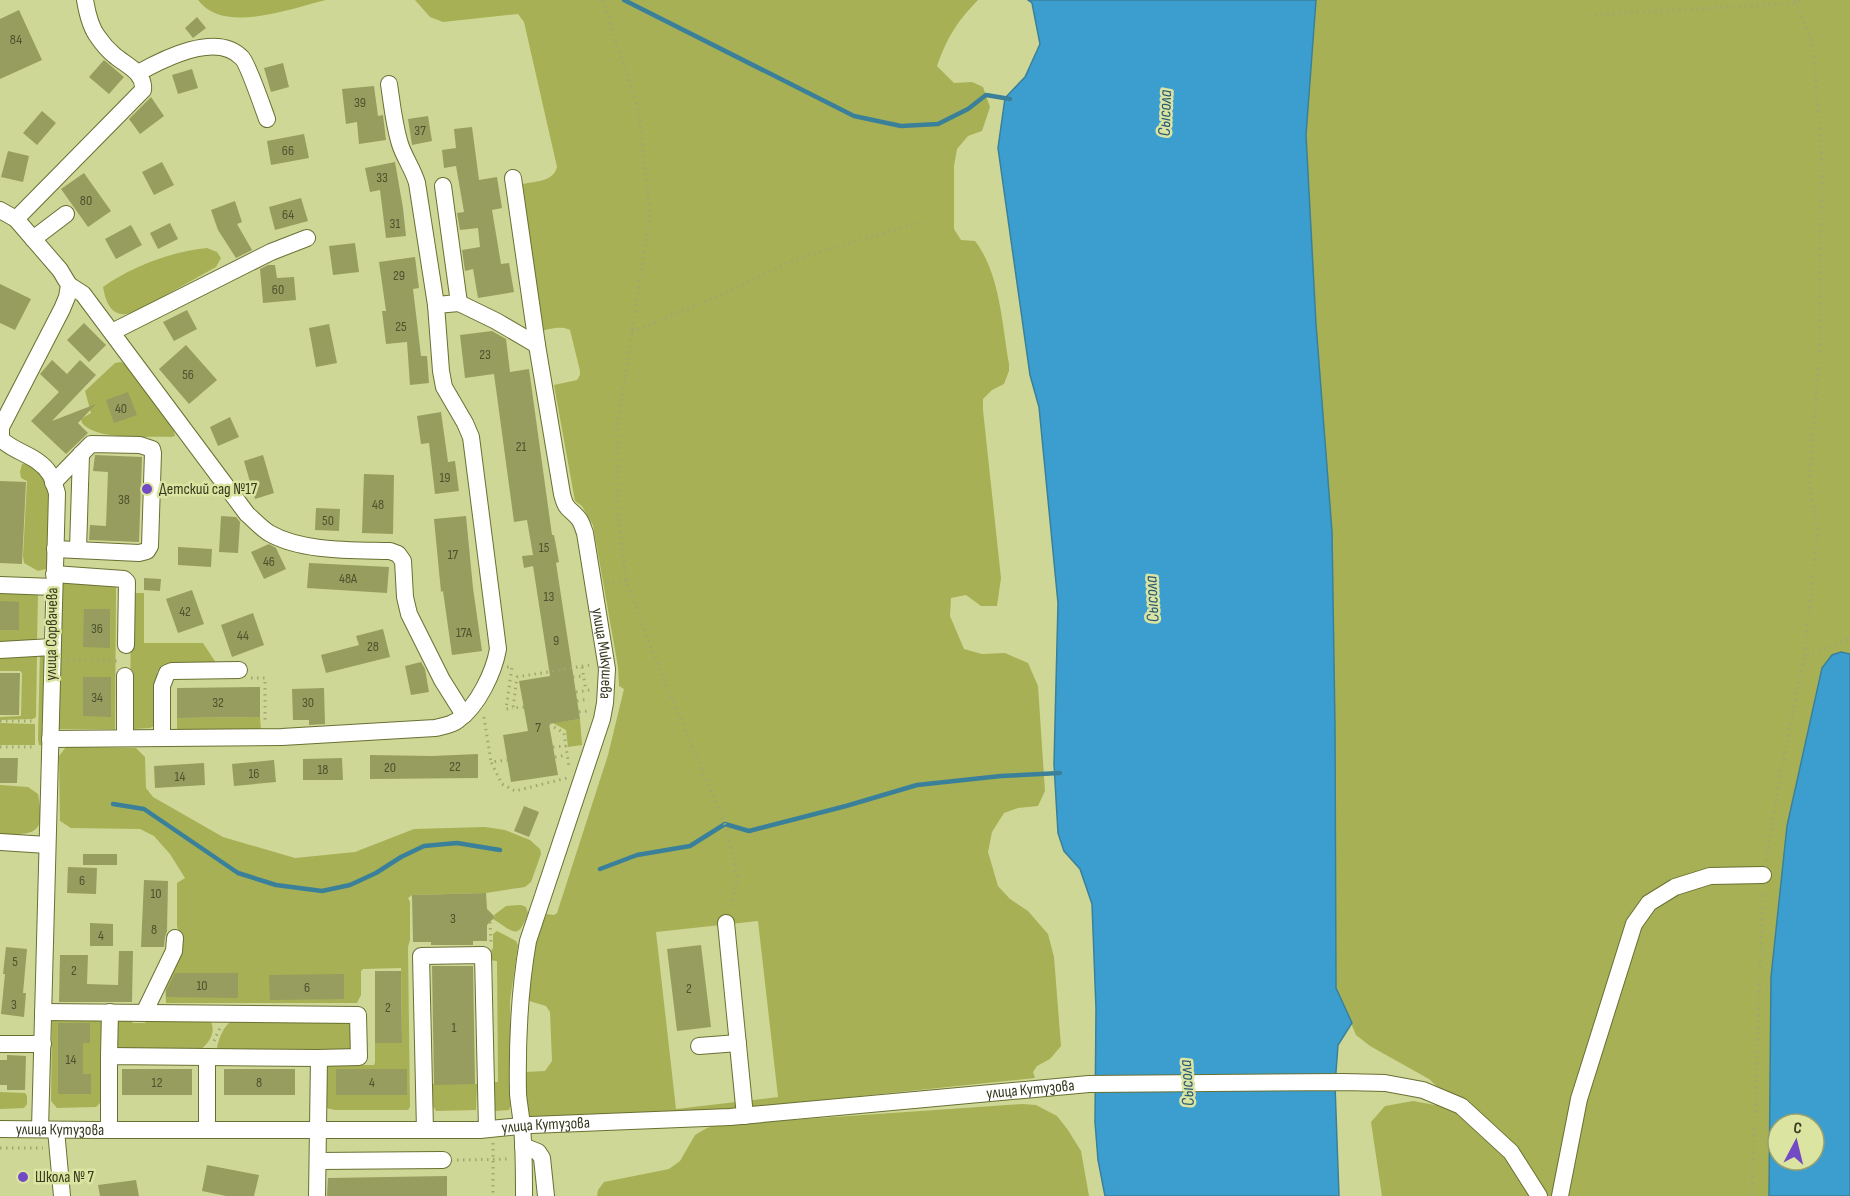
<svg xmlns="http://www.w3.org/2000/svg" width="1850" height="1196" viewBox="0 0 1850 1196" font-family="'Sofia Sans Condensed',sans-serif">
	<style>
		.green { fill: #a7b054; fill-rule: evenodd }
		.water { fill: #3c9ecf; stroke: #3a809a; stroke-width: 1.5; fill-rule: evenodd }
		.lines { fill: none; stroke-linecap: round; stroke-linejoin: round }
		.stream { stroke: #3a809a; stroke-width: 4.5 }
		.building { fill: #969d5e }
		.minor-casing { stroke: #6a7032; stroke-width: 18 }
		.path { stroke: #a0a771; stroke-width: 3; stroke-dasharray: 1.5 4.5; stroke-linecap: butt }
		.minor { stroke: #fff; stroke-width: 16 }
		.poi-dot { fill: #724bc4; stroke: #dce4a2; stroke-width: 2 }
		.labels { text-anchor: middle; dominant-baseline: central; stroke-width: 5; stroke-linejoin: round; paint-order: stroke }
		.number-label { font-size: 14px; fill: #4e522e }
		.poi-label { font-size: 16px; fill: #36391e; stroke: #dce4a2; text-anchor: start }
		.street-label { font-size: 16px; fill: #36391e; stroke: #dce4a2 }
		.water-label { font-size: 18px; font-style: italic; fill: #285b76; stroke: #dce4a2 }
	</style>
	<rect width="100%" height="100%" fill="#cfd796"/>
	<path class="green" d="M198,0H326C291,8 224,35 198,0Z
		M415,0H978C956,23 948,36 937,66L954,83L972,82L983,87L990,107L982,131L968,136L957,149L954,166V229L961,240L975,241C1000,273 1002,324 1009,364V371L1004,384L992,390L983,399V410L1001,578L997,606H981L966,595L951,598L950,616L964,649L982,654L1005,653L1028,663L1038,686L1045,791L1038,806L1018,808L1004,813L992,832L988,852L998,886L1010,899L1028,911L1048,934L1054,957L1061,1046L1050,1059L1037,1066L1033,1072L1035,1078L676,1115L525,1124V1072L545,1071L552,1061L550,1012L546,1006L526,1000L530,954L546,914L554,915L557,913L608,755L624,689L619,686L618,667L593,525L582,506L575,501L554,385L577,380L580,375V371L570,330C560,325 547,330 537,332L532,327L523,184C536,181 553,182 557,167L524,22L518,14L443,22L430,17ZM758,921L778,1097L676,1109L656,932Z
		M1316,0H1850V654L1841,652L1822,668L1787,826L1771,977L1769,1196H1382L1371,1122L1385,1106L1413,1101L1435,1105L1444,1093L1429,1079L1370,1046L1356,1035L1336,988L1335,727L1332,532L1316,324L1306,135Z
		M207,248L217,252L221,258L216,267L137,311C133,312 127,315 122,314C109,313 105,298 103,287C133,266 170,252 207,248Z
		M121,362L130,367L173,427L175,436L171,437C148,436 97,441 82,423L81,419L91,413L85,391L115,363Z
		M28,463L46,478L52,496L50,563L46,569L38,571L24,563L23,556L27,481L21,478L20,472L22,464Z
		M62,583L115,585L116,588L115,729H58Z
		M0,588L38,594L37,643L0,648Z
		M131,593H144V643H203L218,666H166L160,668L157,672V725L150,728L133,729L130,723Z
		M40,650H48L45,746L39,745L38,739Z
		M0,652L37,655L36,717L33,719L0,720V717L21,716L22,673L20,671H0Z
		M260,717L261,730L177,731V718Z
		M580,719L582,745L568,747L566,730L553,723Z
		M0,723L35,724V745H0Z
		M66,747L136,748L145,757L146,788L153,797L223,837L295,858L355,852L414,829L485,827L505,830L530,840L540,849L541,854L531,882L525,887L486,893L412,895L408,898L410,902V940L408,947L410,1107L408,1110H335L326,1108V1065H374L375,1062V1043H402L401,968L363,969L361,971V995L357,1003H166L165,973L181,944L177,926V883L185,878L170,854L154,836L140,829L71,828L60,821L59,756Z
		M0,785L28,787L38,794C45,835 37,834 0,835Z
		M521,905L526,907L528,913C518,941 514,932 493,919L495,917L494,915L506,906Z
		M497,931L516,941L518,945L510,1001L511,1104L509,1110L495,1111H493L491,1082H498L497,961L488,960L487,957L493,948V934Z
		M55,1018L101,1021L100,1103L96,1107L57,1108L51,1101L52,1021Z
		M148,1018L209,1019C218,1030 209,1045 198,1051L117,1048L118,1019L131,1020L133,1023H145Z
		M232,1021L351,1023L352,1047L349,1050L343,1051L219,1050L217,1047C219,1038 224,1025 232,1021Z
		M432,1084H477L476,1110L436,1111L433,1106Z
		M0,1092L25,1093L27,1096V1104L24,1108L0,1109Z
		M1022,1104L1036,1105L1057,1116L1068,1130L1081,1151L1089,1196H597L598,1190L604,1182L669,1169L680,1161L695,1135L707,1128L717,1125Z"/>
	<path class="water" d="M1028,0H1316L1306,135L1316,324L1332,532L1335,727L1336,988L1352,1023L1338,1045L1335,1085L1339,1196H1105L1098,1160L1095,1122L1096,1009L1092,904L1080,869L1064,851L1058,833L1054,764L1058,603L1039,407L1030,375L998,148L1005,98L1025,77L1040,44L1032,3Z
		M1841,652L1850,654V1196H1769L1771,977L1787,826L1822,668L1832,655ZM1778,1124H1814V1160H1778Z"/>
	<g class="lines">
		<path class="stream" d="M624,0L854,116L901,126L938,124L968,109L986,95L1010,99
			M113,804L144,809L238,873L276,885L322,891L350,885L376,873L401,857L424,846L457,843L500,850
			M600,869L637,855L690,846L725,824L749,831L846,806L917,785L1001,776L1060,773"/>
	</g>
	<path class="building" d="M19,10L42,60L0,79V19Z
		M197,17L206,28L193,38L185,28Z
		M104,60L124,77L109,94L89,77Z
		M283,63L289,87L271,92L264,68Z
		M192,69L198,88L178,94L172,75Z
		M374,86L378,116L383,115L386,140L359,144L357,122L346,124L342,89Z
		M151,97L164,116L140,134L129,119Z
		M42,111L56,123L37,145L23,133Z
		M428,116L432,141L412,145L408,119Z
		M472,127L479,180L497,177L502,208L492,210L501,264L509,263L514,292L478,298L473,269L465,271L462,250L480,247L478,228L460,230L457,213L464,212L456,166L444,168L442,150L456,148L454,129Z
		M304,134L309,158L271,165L267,141Z
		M8,151L29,156L23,182L1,177Z
		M162,162L174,185L154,195L142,172Z
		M395,162L403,208L406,236L386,238L380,190L370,192L365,168Z
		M84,173L111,211L88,227L61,189Z
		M301,198L308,221L275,230L269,207Z
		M235,201L242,222L237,224L252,250L236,258L218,230L211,210Z
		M170,223L178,239L158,249L150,233Z
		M131,225L142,245L116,259L105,239Z
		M355,243L359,272L333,275L329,246Z
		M415,257L419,288L413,289L421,356H427L429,383L410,385L407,342L386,344L382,311H386L379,262Z
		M268,265H275L277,278L294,277L296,300L263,303L260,269Z
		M0,284L31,299L15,330L0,323Z
		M187,310L197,329L174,341L163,322Z
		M84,323L106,345L89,362L67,340Z
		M329,324L337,363L316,367L309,328Z
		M492,331L506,339L510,372L529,369L552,535H554L559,562L556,563L580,719L549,724L558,775L511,782L503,735L528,731L519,681L550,676L533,566L524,568L522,556L533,555L527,520L514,522L494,374L465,378L460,335Z
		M186,345L217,380L189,404L159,369Z
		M52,360L67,374L80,360L96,375L52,421L96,404L78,423L88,433L66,454L31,421L59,392L40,374Z
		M128,392L137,415L114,423L106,400Z
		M441,412L448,462L455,461L459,491L435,494L429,443L421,444L417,416Z
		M230,417L239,437L218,446L210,427Z
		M95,455L142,457L139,542L89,540L90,525L106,526L108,472L93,471Z
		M263,455L274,493L255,499L244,461Z
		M364,474L394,475L393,534L362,533Z
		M0,481L26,482L22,564L0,563Z
		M316,508L340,509L339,531L315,530Z
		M221,516L236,517L240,522L238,553L219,552Z
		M466,516L473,588L482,651L452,655L443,591L441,592L434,519Z
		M269,544L276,548L286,569L264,579L251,552Z
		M178,547L212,549L211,567L178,565Z
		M309,563L389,567L387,593L307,588Z
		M144,578L161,579L160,591L144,590Z
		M192,590L204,624L178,633L166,599Z
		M0,601L19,602V630H0Z
		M84,609H110V648L83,647Z
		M253,613L264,645L232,657L221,625Z
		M383,629L390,657L326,673L321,655L359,645L356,636Z
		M421,662L425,669L429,692L411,695L405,666Z
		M0,673H20L19,715H0Z
		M83,677H111V717L83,716Z
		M260,687V717L177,718V688Z
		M324,688L325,724L309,725V720H293L292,689Z
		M478,754V778L370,779V755L432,756Z
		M0,758H18L17,783H0Z
		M342,758L343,780H303V759Z
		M274,760L276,782L234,786L232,764Z
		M204,763L205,785L155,788L154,766Z
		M524,806L539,812L529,837L514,831Z
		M83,854H117V865H83Z
		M68,867L97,868L96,894L67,893Z
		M144,880L168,881L167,931L165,937L164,947H141Z
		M486,893L487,909L495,917L487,925V941H473V945H431V942H413L412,895Z
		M90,923L113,924V946H90Z
		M701,945L711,1027L677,1031L667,949Z
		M6,947L27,949L23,993H26L24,1017L1,1014L5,974H3Z
		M119,951H133L132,1002H59L60,955H88L87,984L118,985Z
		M432,966H473L475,1084L434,1085Z
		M375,971H401L402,1043H375Z
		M175,973H238V998L166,997V991Z
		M344,974V999L270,1000L269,975Z
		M58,1023H90V1043H83V1074H91V1094H58Z
		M7,1055L26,1056L25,1090H7V1085H0V1060H7Z
		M122,1069H192V1095H122Z
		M224,1069H295V1095H224Z
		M336,1069H407V1095H336Z
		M207,1165L259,1175L254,1196H226L202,1191Z
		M447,1176V1196H327L328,1178Z
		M136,1180L139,1196H100L98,1185Z"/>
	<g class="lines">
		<g class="minor-casing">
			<g id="minor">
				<path d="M138,73C163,59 217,31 242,58C248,64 263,108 267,119"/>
				<path id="s1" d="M513,178L537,345L562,494C566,511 570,508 579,519C582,523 583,528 585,533L607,669L605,703L602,719L528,941C519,992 517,1042 518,1094C519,1105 521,1115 522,1126C524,1149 524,1173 524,1196"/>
				<path d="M0,210L16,219L60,270L69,285L67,297L62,309L1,427V439C15,453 38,455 50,474C53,479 55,487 57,493L40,1129"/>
				<path d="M16,219L143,90C145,72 125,65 114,55C108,50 102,43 98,37C90,27 87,12 85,0"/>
				<path d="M33,239L66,214"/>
				<path d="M69,285L83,294L247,514C254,520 261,528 269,533C302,552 353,550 390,551L398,554L403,561L405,597L409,614L442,680L464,715"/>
				<path d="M459,303L496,321L537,345"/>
				<path d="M436,305L459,303L443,186"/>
				<path d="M112,332L271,252L307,238"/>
				<path d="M53,483L91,444L140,445L152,449L153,453L150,546L147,551L139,553L55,549"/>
				<path d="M78,550L81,454"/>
				<path d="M54,574L124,579L127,582L126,645"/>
				<path d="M0,585L54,587"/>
				<path d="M0,650L52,647"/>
				<path d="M125,738V676"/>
				<path d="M162,738V686L167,673L172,671L239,670"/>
				<path d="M50,739L282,737L435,728C443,726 452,725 458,720C478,706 494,672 498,649L471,437L465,423L444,387L441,371L436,305L417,183C413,169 404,157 400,144C394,125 392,104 389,84"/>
				<path d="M0,842L47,845"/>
				<path d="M726,923L745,1116"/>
				<path d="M43,1012L358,1015L359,1057L317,1058"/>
				<path d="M144,1013L174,951L175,938"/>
				<path d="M0,1044H43"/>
				<path d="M699,1046L738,1043"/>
				<path d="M109,1056L110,1012"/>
				<path id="s2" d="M0,1129L98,1130H480L531,1125L730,1117L1089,1084L1343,1082L1385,1083L1423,1090L1461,1106L1511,1152L1539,1196"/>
				<path d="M56,1130L62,1196"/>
				<path d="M109,1130V1056L319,1058L317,1196"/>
				<path d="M207,1130V1057"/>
				<path d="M425,1130L421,956L483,955L487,1129"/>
				<path d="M523,1146L538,1152L542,1158L546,1196"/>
				<path d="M318,1161L443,1160"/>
				<path d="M1560,1196L1579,1099L1634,924L1649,903L1675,887L1710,876L1763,875"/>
			</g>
		</g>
		<path class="path" d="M602,0L639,112L650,214L618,423V517L626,580L649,643L727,829L738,879L730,908
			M1795,0L1796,3L1800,0
			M1595,15L1796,3L1813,45L1822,163L1819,360L1809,482L1818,531L1804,657
			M632,332L723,294L799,258L921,222
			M607,583L626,580
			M67,660L120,661
			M507,667H512L506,709L513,708
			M582,667L586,691
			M573,677L583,676
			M251,678H265V723
			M576,692L590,690
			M577,701L589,699
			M524,707L513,708L517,677L590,665
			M579,712L588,711
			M484,717L491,762
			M0,721H36
			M549,724L564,733L569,767
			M0,747H36
			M553,747L566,746
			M555,757L567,755
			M508,760L491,762L502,784L515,791L567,778
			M1766,860L1779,782L1804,657L1848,639L1850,641
			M490,922L491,944
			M214,1041L220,1028
			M493,1143V1196
			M0,1148H43
			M457,1160L510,1159
			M1752,1196L1763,890"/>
		<use href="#minor" class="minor"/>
	</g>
	<g class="poi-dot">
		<circle cx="147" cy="489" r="6"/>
		<circle cx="23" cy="1177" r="6"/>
	</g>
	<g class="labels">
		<g class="number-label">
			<text x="16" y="39">84</text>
			<text x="360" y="102">39</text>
			<text x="420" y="130">37</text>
			<text x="288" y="150">66</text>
			<text x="382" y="177">33</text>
			<text x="86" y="200">80</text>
			<text x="288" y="214">64</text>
			<text x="395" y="223">31</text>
			<text x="399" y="275">29</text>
			<text x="278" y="289">60</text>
			<text x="401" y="326">25</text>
			<text x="485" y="354">23</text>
			<text x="188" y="374">56</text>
			<text x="121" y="408">40</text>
			<text x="521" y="446">21</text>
			<text x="445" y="477">19</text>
			<text x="124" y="499">38</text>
			<text x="378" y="504">48</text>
			<text x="328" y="520">50</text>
			<text x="544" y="547">15</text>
			<text x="453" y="554">17</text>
			<text x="269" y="561">46</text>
			<text x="348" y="578">48А</text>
			<text x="549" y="596">13</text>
			<text x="185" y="611">42</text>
			<text x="97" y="628">36</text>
			<text x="464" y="632">17А</text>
			<text x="243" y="635">44</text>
			<text x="556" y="640">9</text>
			<text x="373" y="646">28</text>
			<text x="97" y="697">34</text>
			<text x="218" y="702">32</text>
			<text x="308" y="702">30</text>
			<text x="538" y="727">7</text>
			<text x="455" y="766">22</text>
			<text x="390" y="767">20</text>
			<text x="323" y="769">18</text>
			<text x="254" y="773">16</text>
			<text x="180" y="776">14</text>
			<text x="82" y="880">6</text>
			<text x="156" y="893">10</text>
			<text x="453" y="918">3</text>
			<text x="154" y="929">8</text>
			<text x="101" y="935">4</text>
			<text x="15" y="961">5</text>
			<text x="74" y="970">2</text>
			<text x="202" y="985">10</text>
			<text x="307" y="987">6</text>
			<text x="689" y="988">2</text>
			<text x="14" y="1004">3</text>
			<text x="388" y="1007">2</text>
			<text x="454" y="1027">1</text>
			<text x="71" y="1059">14</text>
			<text x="157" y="1082">12</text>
			<text x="259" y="1082">8</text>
			<text x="372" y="1082">4</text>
		</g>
		<g class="poi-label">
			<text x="159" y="489">Детский сад №17</text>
			<text x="35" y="1177">Школа № 7</text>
		</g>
		<g class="street-label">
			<text transform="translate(52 634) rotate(-89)">улица Сорвачева</text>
			<text stroke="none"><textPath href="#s1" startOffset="488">улица Микушева</textPath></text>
			<text stroke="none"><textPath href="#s2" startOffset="1032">улица Кутузова</textPath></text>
			<text stroke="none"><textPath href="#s2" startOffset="546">улица Кутузова</textPath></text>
			<text stroke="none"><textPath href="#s2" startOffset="60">улица Кутузова</textPath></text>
		</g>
		<g class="water-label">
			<text transform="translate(1165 113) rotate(-88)">Сысола</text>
			<text transform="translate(1152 599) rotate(-93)">Сысола</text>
			<text transform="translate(1187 1083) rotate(-94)">Сысола</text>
		</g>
	</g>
	<g transform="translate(1796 1142) rotate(7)"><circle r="28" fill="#dce4a2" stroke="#9aa06d" stroke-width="1.5"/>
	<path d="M0-4.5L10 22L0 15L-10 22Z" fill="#724bc4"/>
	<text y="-9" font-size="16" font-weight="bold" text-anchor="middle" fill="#36391e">С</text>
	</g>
</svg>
